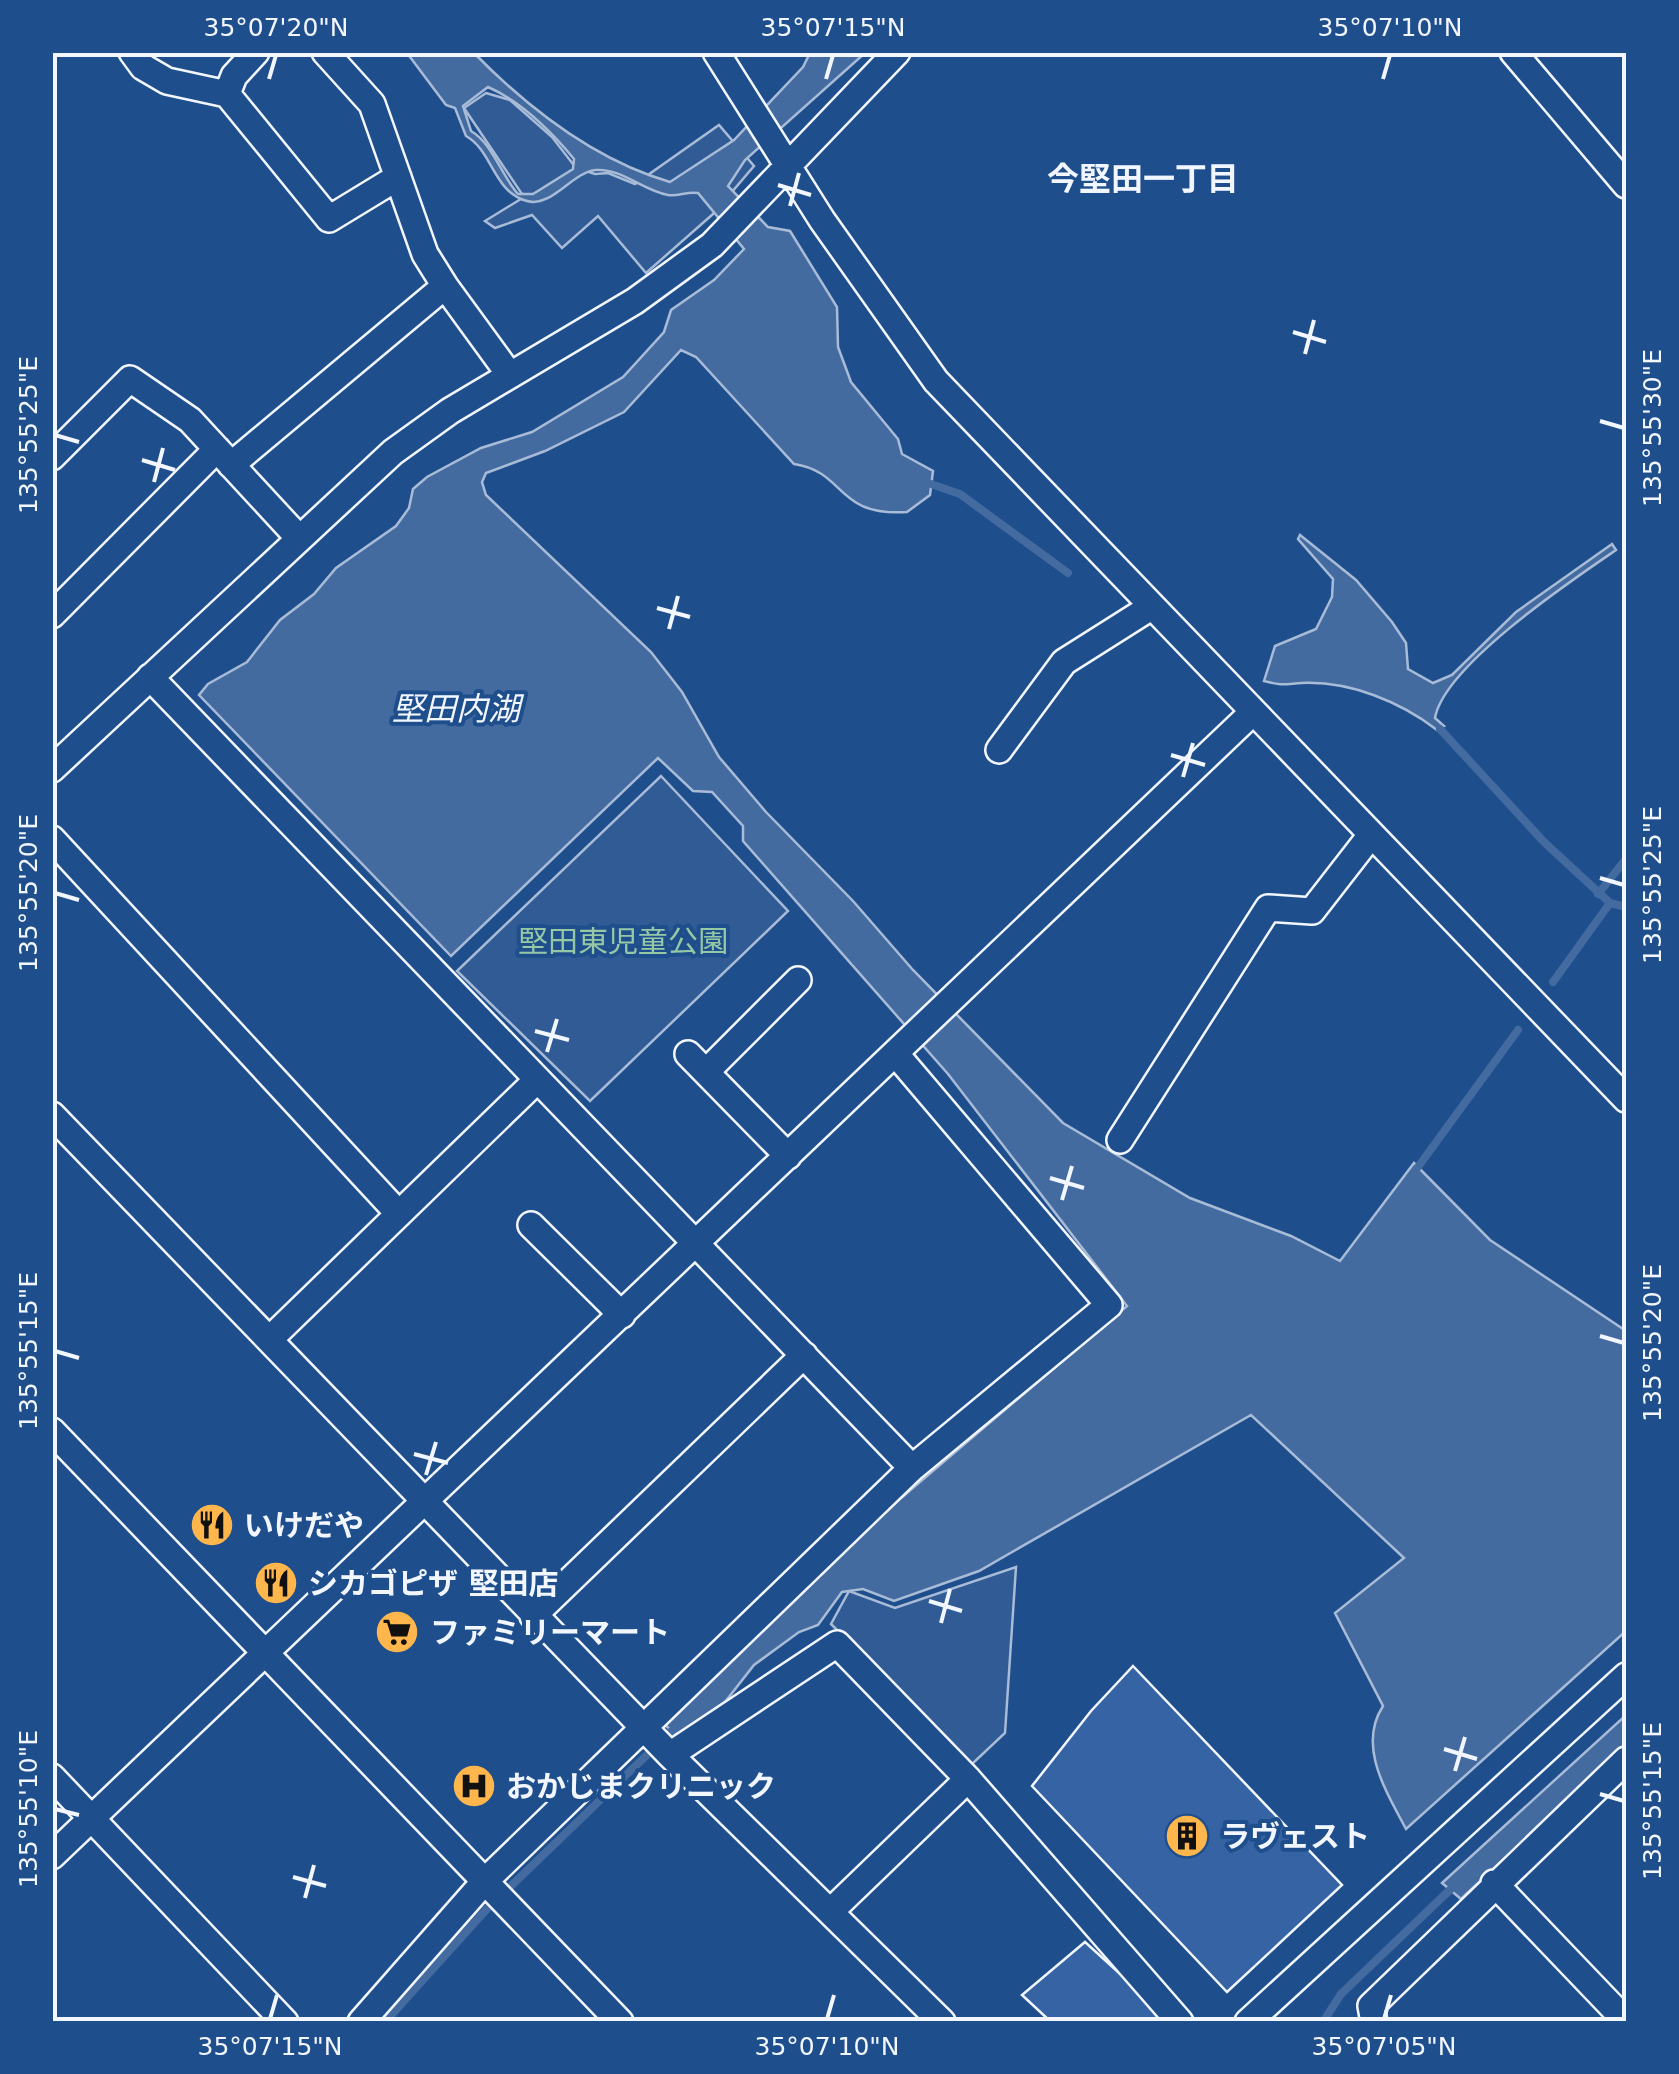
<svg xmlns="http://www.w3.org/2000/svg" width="1679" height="2074" viewBox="0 0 1679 2074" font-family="'DejaVu Sans','Noto Sans JP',sans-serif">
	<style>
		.built { fill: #305b95; stroke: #a8bbd7; stroke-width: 2.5 }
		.water { fill: #446ba0; stroke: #a8bbd7; stroke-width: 2.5; fill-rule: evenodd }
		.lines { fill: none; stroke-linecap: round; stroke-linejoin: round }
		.stream { stroke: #446ba0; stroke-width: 8 }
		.building { fill: #3563a3; stroke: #f2f6ff; stroke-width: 2.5 }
		.minor-casing { stroke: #f2f6ff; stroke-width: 30 }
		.minor { stroke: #1f4e8c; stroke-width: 25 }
		.ticks { fill: none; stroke: #f2f6ff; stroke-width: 4 }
		.labels { text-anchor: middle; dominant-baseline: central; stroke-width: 8; stroke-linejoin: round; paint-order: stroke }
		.park-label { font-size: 30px; fill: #97c8a6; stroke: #1f4e8c }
		.poi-label { font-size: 30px; font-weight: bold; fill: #f2f6ff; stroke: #1f4e8c; text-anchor: start }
		.neighbourhood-label { font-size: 32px; font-weight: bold; fill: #f2f6ff; stroke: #1f4e8c }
		.water-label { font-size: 32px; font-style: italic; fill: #f2f6ff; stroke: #1f4e8c }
		.neatline { fill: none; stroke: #f2f6ff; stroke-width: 4 }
		.ticks-label { font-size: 25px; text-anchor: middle; fill: #f2f6ff }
	</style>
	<rect width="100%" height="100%" fill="#1f4e8c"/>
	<path class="built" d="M486,93L510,100L552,137L576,168L595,174L608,173L635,184L719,125L754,166L713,214L646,273L598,216L562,248L532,215L495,228L485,221L524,197L464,108Z
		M661,776L788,911L590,1101L457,971Z
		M1016,1567L1005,1733L971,1765L831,1624L849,1591L895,1608Z"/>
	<path class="water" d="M407,53H474C527,107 594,160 670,182L734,140L803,67L810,53H865L745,160L728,186L768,227L790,231L837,307L838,347L851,382L898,439L902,454L933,471L930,495L907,512C835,517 847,472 794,464L696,357L681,350L624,412L545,451L486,473L482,482L486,495L651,652L682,692L719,757L766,812L853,901L913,970L1063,1123L1190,1198L1291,1236L1340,1261L1414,1163L1490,1240L1626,1331V1631L1406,1829C1386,1791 1357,1746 1383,1706L1335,1613L1404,1558L1251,1415L979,1571L894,1601L863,1589L842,1592L818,1625L799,1632L754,1665L725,1702L676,1735L664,1724L867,1527L1127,1306L948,1074L743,841V826L712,792L693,791L658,758L451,956L199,695L208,684L247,662L280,620L314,594L336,568L396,526L409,508L413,489L427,477L481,448L532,432L623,377L664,332L671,310L714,280L744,249L698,193C687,191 678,197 668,195C644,191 621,168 596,170C572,172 552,208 527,201C493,192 493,151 466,136L455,108L446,105ZM488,87C522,102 550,130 574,159L573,169L533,194H518C501,175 493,144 471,131L463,106Z
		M1300,535L1356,580L1392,622L1406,643L1408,669L1433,683L1452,675L1516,612L1612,544L1616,550C1572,580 1444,666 1435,718L1444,726L1437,730C1401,702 1350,681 1302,683C1285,684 1283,686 1264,681L1275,646L1316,629L1332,597L1333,579L1298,539Z
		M1626,1715V1745L1461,1899L1442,1883Z"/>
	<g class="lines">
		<path class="stream" d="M925,482L960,494L1068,573
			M1440,729L1544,842L1610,903L1553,982
			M1598,894L1626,859
			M1610,903L1626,907
			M1418,1167L1518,1030
			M385,2022L485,1911L677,1726
			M1323,2022L1341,1994L1455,1885"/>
	</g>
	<path class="building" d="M1133,1666L1342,1885L1227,1992L1032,1786L1091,1711Z
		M1085,1942L1171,2020L1051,2022L1022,1995Z"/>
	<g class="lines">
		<g class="minor-casing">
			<path id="minor" d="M132,52L143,67L167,81L227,94L329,219L398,177
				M325,52L372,104L425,254L445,286
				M716,52L822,220L936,381L1626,1099
				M1513,52L1626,185
				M227,94L234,76L256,52
				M52,457L130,379L190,420L298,537
				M231,465L445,286L509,374
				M52,615L217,449
				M150,677L912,1468
				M999,750L1064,662L1151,607
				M52,769L393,452L450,411L635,301L712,245L897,52
				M52,839L399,1214
				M688,1054L788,1156
				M706,1072L798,980
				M52,1115L670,1755
				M1120,1140L1268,908L1312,911L1371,835
				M531,1225L622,1315
				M270,1339L536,1081
				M52,1431L620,2022
				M533,1616L804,1355
				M52,1777L285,2022
				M52,1856L1252,713
				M1494,1883L1626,2021
				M831,1911L968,1779
				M361,2022L485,1881L912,1468L1109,1305L895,1053
				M942,2022L670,1755L837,1644L968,1779L1180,2022
				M1248,2022L1626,1676
				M1374,2022L1371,2006L1626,1760"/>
		</g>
		<use href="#minor" class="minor"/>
	</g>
	<path class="ticks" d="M269,79L276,55M826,79L833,55M1383,79L1390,55M778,185L811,195M790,206L799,173M1293,332L1326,342M1305,354L1314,320M1600,421L1624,428M55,435L79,442M142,460L175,470M154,482L163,448M657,608L690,617M669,629L678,596M1171,755L1205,765M1183,777L1193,743M1600,878L1624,885M55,893L79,900M535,1031L569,1040M547,1052L557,1019M1050,1178L1084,1188M1062,1200L1072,1166M1600,1336L1624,1343M55,1351L79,1358M414,1454L448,1463M426,1475L436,1442M929,1601L962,1611M941,1623L950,1589M1444,1749L1477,1759M1455,1771L1465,1737M1600,1794L1624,1801M55,1809L79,1815M293,1877L326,1886M305,1898L314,1865M270,2019L277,1995M827,2019L834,1995M1384,2019L1391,1995"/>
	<defs>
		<g id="restaurant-disc" transform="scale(2.25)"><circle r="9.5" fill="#ffb74d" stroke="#1f4e8c"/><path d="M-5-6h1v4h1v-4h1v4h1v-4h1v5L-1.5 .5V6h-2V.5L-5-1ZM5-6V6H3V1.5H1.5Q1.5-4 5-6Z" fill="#111"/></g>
		<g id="supermarket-disc" transform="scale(2.25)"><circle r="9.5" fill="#ffb74d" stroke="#1f4e8c"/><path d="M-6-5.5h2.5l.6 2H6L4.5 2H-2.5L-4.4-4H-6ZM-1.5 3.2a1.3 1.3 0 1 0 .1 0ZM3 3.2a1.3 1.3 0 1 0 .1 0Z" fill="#111"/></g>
		<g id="hospital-disc" transform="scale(2.25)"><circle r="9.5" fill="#ffb74d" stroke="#1f4e8c"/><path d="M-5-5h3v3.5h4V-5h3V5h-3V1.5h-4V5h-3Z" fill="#111"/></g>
		<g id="building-disc" transform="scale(2.25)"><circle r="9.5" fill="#ffb74d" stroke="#1f4e8c"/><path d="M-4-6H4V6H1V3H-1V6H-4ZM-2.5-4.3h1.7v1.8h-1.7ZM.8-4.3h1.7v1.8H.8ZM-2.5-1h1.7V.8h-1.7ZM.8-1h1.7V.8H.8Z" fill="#111"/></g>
	</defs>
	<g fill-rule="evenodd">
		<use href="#restaurant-disc" x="212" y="1525"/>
		<use href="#restaurant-disc" x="276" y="1583"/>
		<use href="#supermarket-disc" x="397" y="1632"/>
		<use href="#hospital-disc" x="474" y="1786"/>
		<use href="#building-disc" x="1187" y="1836"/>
	</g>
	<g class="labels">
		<g class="park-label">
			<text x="623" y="941">堅田東児童公園</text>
		</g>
		<g class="poi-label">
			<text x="244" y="1525">いけだや</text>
			<text x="308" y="1583">シカゴピザ 堅田店</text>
			<text x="430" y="1632">ファミリーマート</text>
			<text x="506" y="1786">おかじまクリニック</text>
			<text x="1220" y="1836">ラヴェスト</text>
		</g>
		<g class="neighbourhood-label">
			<text x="1143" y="179">今堅田一丁目</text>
		</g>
		<g class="water-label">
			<text x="456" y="709">堅田内湖</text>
		</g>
	</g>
	<rect width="1679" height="2074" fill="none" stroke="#1f4e8c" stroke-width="110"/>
	<rect x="55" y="55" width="1569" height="1964" class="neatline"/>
	<g class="ticks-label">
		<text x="276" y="36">35°07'20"N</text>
		<text x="833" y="36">35°07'15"N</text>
		<text x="1390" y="36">35°07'10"N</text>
		<text transform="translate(1652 428) rotate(-90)" y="9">135°55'30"E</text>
		<text transform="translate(28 435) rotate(-90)" y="9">135°55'25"E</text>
		<text transform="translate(1652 885) rotate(-90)" y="9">135°55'25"E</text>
		<text transform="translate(28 893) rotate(-90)" y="9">135°55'20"E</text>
		<text transform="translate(1652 1343) rotate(-90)" y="9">135°55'20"E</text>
		<text transform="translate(28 1351) rotate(-90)" y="9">135°55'15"E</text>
		<text transform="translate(1652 1801) rotate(-90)" y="9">135°55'15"E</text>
		<text transform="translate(28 1809) rotate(-90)" y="9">135°55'10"E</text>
		<text x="270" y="2055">35°07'15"N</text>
		<text x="827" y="2055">35°07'10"N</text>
		<text x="1384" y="2055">35°07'05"N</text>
	</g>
</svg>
